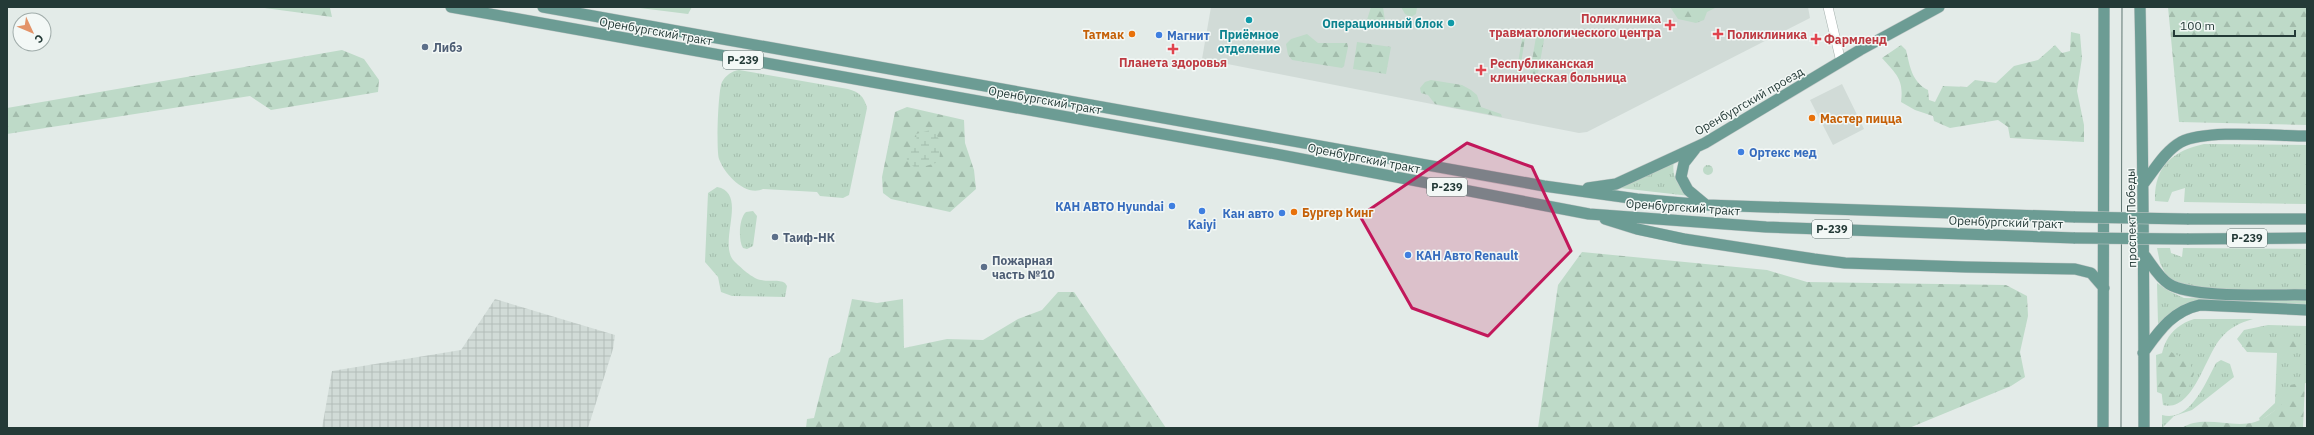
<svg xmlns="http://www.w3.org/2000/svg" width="2314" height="435" viewBox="0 0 2314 435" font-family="'IBM Plex Sans',sans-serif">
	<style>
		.built { fill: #d1dbd7 }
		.industrial { fill: url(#industrial-grid) }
		.grass { fill: url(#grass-tufts) }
		.forest { fill: url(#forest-firs) }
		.wetland { fill: url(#wetland-marsh) }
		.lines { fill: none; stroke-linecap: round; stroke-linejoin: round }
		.minor-casing { stroke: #a6b2af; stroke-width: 10 }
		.major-casing { stroke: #c2c8c7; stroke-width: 12 }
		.minor { stroke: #fff; stroke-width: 9 }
		.major { stroke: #6c9c94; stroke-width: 11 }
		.tram { stroke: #5f7672; stroke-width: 1 }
		.major-bridge-casing { stroke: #c2c8c7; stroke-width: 12; stroke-linecap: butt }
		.major-bridge { stroke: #6c9c94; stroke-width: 11 }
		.marked { fill: #c2185b; fill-opacity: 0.2; stroke: #c2185b; stroke-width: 3; stroke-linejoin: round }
		.culture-dot { fill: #0f9aa8; stroke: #f3f8f6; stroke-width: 1.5 }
		.health-dot { fill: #e0444e; stroke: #f3f8f6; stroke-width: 1.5 }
		.food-dot { fill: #e8710a; stroke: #f3f8f6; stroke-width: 1.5 }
		.shop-dot { fill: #3f7fe0; stroke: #f3f8f6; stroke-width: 1.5 }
		.service-dot { fill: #5c6f8a; stroke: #f3f8f6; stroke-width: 1.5 }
		.labels { text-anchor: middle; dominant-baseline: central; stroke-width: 3; stroke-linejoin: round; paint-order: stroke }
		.shield { fill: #f3f8f6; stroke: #627370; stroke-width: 1 }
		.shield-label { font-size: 11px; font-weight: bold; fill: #243a37 }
		.health-label { font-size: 12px; font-weight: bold; fill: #be3a42; stroke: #f3f8f6; text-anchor: start }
		.culture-label { font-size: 12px; font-weight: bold; fill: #0d838f; stroke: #f3f8f6; text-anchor: end }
		.street-label { font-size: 12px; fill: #243a37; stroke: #f3f8f6 }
		.food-label { font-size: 12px; font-weight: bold; fill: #c56008; stroke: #f3f8f6; text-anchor: start }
		.shop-label { font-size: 12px; font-weight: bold; fill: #366cbe; stroke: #f3f8f6; text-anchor: start }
		.service-label { font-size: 12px; font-weight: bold; fill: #4e5e75; stroke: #f3f8f6; text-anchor: start }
	</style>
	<defs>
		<pattern id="industrial-grid" width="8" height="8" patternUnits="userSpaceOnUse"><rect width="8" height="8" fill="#d1dbd7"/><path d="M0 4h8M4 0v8" fill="none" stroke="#b3bdb9"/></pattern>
		<pattern id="grass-tufts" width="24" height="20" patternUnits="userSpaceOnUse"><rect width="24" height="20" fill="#bedac8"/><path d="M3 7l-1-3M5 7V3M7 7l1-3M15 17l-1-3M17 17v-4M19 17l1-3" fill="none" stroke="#a3bcac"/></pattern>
		<pattern id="forest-firs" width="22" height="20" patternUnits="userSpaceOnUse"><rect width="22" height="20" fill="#bedac8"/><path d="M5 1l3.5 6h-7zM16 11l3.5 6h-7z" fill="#a3bcac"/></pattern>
		<pattern id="wetland-marsh" width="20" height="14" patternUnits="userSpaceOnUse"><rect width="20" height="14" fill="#bedac8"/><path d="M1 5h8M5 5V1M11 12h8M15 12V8" fill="none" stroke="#a3bcac"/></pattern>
	</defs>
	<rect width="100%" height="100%" fill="#e3ebe8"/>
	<path class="built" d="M1211,7H1808L1810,18L1587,132L1579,133L1202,59Z
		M1842,84L1864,129L1833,145L1810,100Z"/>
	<path class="industrial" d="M495,299L615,335L613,349L588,428H322L332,371L461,350Z"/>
	<path class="grass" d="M632,7H692L688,14Z
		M739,70L848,89C859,92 864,96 867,108L849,195L843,198L820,196L817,192L763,189C746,197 725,175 719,159C716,150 718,90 722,82C726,75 732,71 739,70Z
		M2204,144L2307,145V204L2184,202L2185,188L2172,192L2168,202L2155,201C2154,167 2172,151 2204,144Z
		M1674,161C1671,176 1678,187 1690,196L1620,188Z
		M1703 170a5 5 0 1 1 10 0a5 5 0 1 1-10 0Z
		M717,187C749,193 717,243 734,261C740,267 753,279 761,280C769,282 779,279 785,283L787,286L785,297L732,296L721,292L718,277L705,262L708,193Z
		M753,211L757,216L753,246L747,249L743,248C738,240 739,218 746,212Z
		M2157,248H2170L2171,253L2182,257L2183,248L2307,249V290L2189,289L2167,277L2160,263Z
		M2157,283L2169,291L2184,298L2307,300V304L2199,301L2174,310L2158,324Z
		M2194,319H2253C2240,323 2230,327 2221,338C2205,356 2193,413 2163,405C2159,370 2154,332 2194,319Z
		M2268,325L2307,326L2306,383L2291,386L2287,402L2260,421L2259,418L2275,403L2277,353L2247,352L2237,339L2244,330Z
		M2221,360L2230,364L2234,377L2192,410L2174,416L2162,428V415C2190,423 2206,382 2216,363Z"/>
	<path class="forest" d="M257,7H324L330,8L332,17Z
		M1371,7H1383L1385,21L1373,27L1366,23Z
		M1401,7H1417L1416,14L1411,17L1405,14Z
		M1670,7H1717L1707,12L1704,20L1696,23L1678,19Z
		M2168,7H2307V125L2179,122Z
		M1540,30L1544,31L1545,34L1537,79L1532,82L1529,78L1537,31Z
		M1526,32L1519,76L1518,77L1516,75L1523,33Z
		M2071,32L2080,34L2082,58L2077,91L2084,125V142L2010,138L2008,127L1998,120L1950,128L1934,121L1933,116L1915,110L1901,102C1904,79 1896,74 1882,58L1901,45L1906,50C1910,67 1912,82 1928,90L1929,100L1935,102L1943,86L1967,87L1975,80L1996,83L2014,66L2038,60L2055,45L2062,53L2070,51Z
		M1307,34L1318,43H1347L1348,47L1344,66L1342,68L1292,60L1288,55L1286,44L1291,39Z
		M1357,42L1391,47L1386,74L1353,69Z
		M342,50L364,59L379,80L378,92L271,110L250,96L7,134V108Z
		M1431,80L1462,85L1471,90L1477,95L1481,107L1501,114L1502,117L1435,104L1428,95L1421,93L1420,88L1425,82Z
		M907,107L964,120L965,143L974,170L976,189L950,212L891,199L883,193L882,177L895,112Z
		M1582,252L1767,270L1807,282L2006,285L2027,296L2028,316L2020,352L2025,377L2011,386L1909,428H1538L1558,285Z
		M1058,292H1074L1166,428H806L807,419L814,418L829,358L840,352L852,299L877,303L903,299L904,348L947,339L983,340L1018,319L1042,310Z
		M2244,337L2303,339L2302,349L2242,347Z
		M2169,351L2189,361L2194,374L2188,389L2172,398L2157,392L2156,355Z
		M2305,382L2303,428H2182C2203,414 2232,429 2255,422C2266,419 2277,408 2286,401L2290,385Z"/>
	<path class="wetland" d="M934,129L941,144L939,162L916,169L907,160L906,150L917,142L916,134Z"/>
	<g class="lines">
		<g class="minor-casing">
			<path id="minor" d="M1828,7L1841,62"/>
		</g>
		<g class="major-casing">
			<path id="major" d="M451,7L1270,153L1589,214L1766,227L2075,238
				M543,7L1544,186L1637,199L1706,205L2075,217
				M2140,7C2143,147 2144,288 2144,428
				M1695,149L1684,163L1681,177L1688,190L1706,205
				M2144,183C2155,169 2165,151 2181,142C2207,129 2276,136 2307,136
				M1588,188L1616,184L1705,143L1860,50L1939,7
				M1605,219L1637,229L1684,239L1814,259L1845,263L1966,267L2075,269L2091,273L2104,288
				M2187,219H2307
				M2187,239L2307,238
				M2145,256C2152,265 2159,278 2169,284C2193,299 2276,294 2307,295
				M2143,353C2159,331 2172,311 2200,305L2307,310
				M2103,428L2104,7"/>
		</g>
		<use href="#minor" class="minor"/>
		<use href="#major" class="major"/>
		<path class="tram" d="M2121,428L2122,7"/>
		<g class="major-bridge-casing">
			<path id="major-bridge" d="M2075,217L2187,219
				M2075,238L2187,239"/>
		</g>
		<use href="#major-bridge" class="major-bridge"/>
	</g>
	<path class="marked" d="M1467,143L1532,167L1571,251L1488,336L1412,308L1360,216Z"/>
	<g class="culture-dot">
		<circle cx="1249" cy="20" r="4"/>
		<circle cx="1451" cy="23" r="4"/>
	</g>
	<g class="health-dot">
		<path d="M1668 19h4v4h4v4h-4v4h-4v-4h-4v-4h4z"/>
		<path d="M1716 28h4v4h4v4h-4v4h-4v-4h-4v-4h4z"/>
		<path d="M1814 33h4v4h4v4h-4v4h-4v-4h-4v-4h4z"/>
		<path d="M1171 43h4v4h4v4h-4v4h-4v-4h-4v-4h4z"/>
		<path d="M1479 64h4v4h4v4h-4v4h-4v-4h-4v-4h4z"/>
	</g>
	<g class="food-dot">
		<circle cx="1132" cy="34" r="4"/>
		<circle cx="1812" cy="118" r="4"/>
		<circle cx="1294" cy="212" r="4"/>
	</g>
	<g class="shop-dot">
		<circle cx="1159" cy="35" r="4"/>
		<circle cx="1741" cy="152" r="4"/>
		<circle cx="1172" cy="206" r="4"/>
		<circle cx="1202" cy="211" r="4"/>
		<circle cx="1282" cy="213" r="4"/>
		<circle cx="1408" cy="255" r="4"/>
	</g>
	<g class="service-dot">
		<circle cx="425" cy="47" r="4"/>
		<circle cx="775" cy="237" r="4"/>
		<circle cx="984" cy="267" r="4"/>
	</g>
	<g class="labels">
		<g class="shield">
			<rect x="723" y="51" width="40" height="18" rx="3"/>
			<rect x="1427" y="178" width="40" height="18" rx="3"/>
			<rect x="1812" y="220" width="40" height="18" rx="3"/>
			<rect x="2227" y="229" width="40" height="18" rx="3"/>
		</g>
		<g class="shield-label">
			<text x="743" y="60">Р-239</text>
			<text x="1447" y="187">Р-239</text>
			<text x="1832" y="229">Р-239</text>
			<text x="2247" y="238">Р-239</text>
		</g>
		<g class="health-label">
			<text x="1661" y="18" text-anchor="end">Поликлиника<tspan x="1661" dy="14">травматологического центра</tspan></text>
			<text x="1727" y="34">Поликлиника</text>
			<text x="1824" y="39">Фармленд</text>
			<text x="1173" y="62" text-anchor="middle">Планета здоровья</text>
			<text x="1490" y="63">Республиканская<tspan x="1490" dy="14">клиническая больница</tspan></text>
		</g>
		<g class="culture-label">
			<text x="1443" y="23">Операционный блок</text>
			<text x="1249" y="34" text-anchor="middle">Приёмное<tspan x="1249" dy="14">отделение</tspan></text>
		</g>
		<g class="street-label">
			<text transform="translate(656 31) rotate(10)">Оренбургский тракт</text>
			<text transform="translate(1045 100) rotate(10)">Оренбургский тракт</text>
			<text transform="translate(1749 101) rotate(-30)">Оренбургский проезд</text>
			<text transform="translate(1364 158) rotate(11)">Оренбургский тракт</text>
			<text transform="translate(1683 207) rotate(4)">Оренбургский тракт</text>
			<text transform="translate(2131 218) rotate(-91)">проспект Победы</text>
			<text transform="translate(2006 222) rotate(2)">Оренбургский тракт</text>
		</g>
		<g class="food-label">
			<text x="1124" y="34" text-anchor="end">Татмак</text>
			<text x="1820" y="118">Мастер пицца</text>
			<text x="1302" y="212">Бургер Кинг</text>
		</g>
		<g class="shop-label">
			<text x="1167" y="35">Магнит</text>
			<text x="1749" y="152">Ортекс мед</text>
			<text x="1164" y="206" text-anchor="end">КАН АВТО Hyundai</text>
			<text x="1274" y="213" text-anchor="end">Кан авто</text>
			<text x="1202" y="224" text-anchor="middle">Kaiyi</text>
			<text x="1416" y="255">КАН Авто Renault</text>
		</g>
		<g class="service-label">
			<text x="433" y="47">Либэ</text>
			<text x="783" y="237">Таиф-НК</text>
			<text x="992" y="260">Пожарная<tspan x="992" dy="14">часть №10</tspan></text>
		</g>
	</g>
	<rect width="2314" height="435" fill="none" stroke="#243a37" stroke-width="16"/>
	<g transform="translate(32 32) rotate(134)"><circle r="19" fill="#f3f8f6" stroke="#a0acaa"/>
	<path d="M0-3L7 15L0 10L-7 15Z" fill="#e39369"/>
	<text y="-6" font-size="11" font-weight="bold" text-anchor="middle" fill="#243a37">С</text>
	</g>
	<path d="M2174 30v6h121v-6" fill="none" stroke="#243a37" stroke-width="2"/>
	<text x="2180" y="30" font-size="12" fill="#243a37" stroke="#f3f8f6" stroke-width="3" paint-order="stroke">100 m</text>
</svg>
